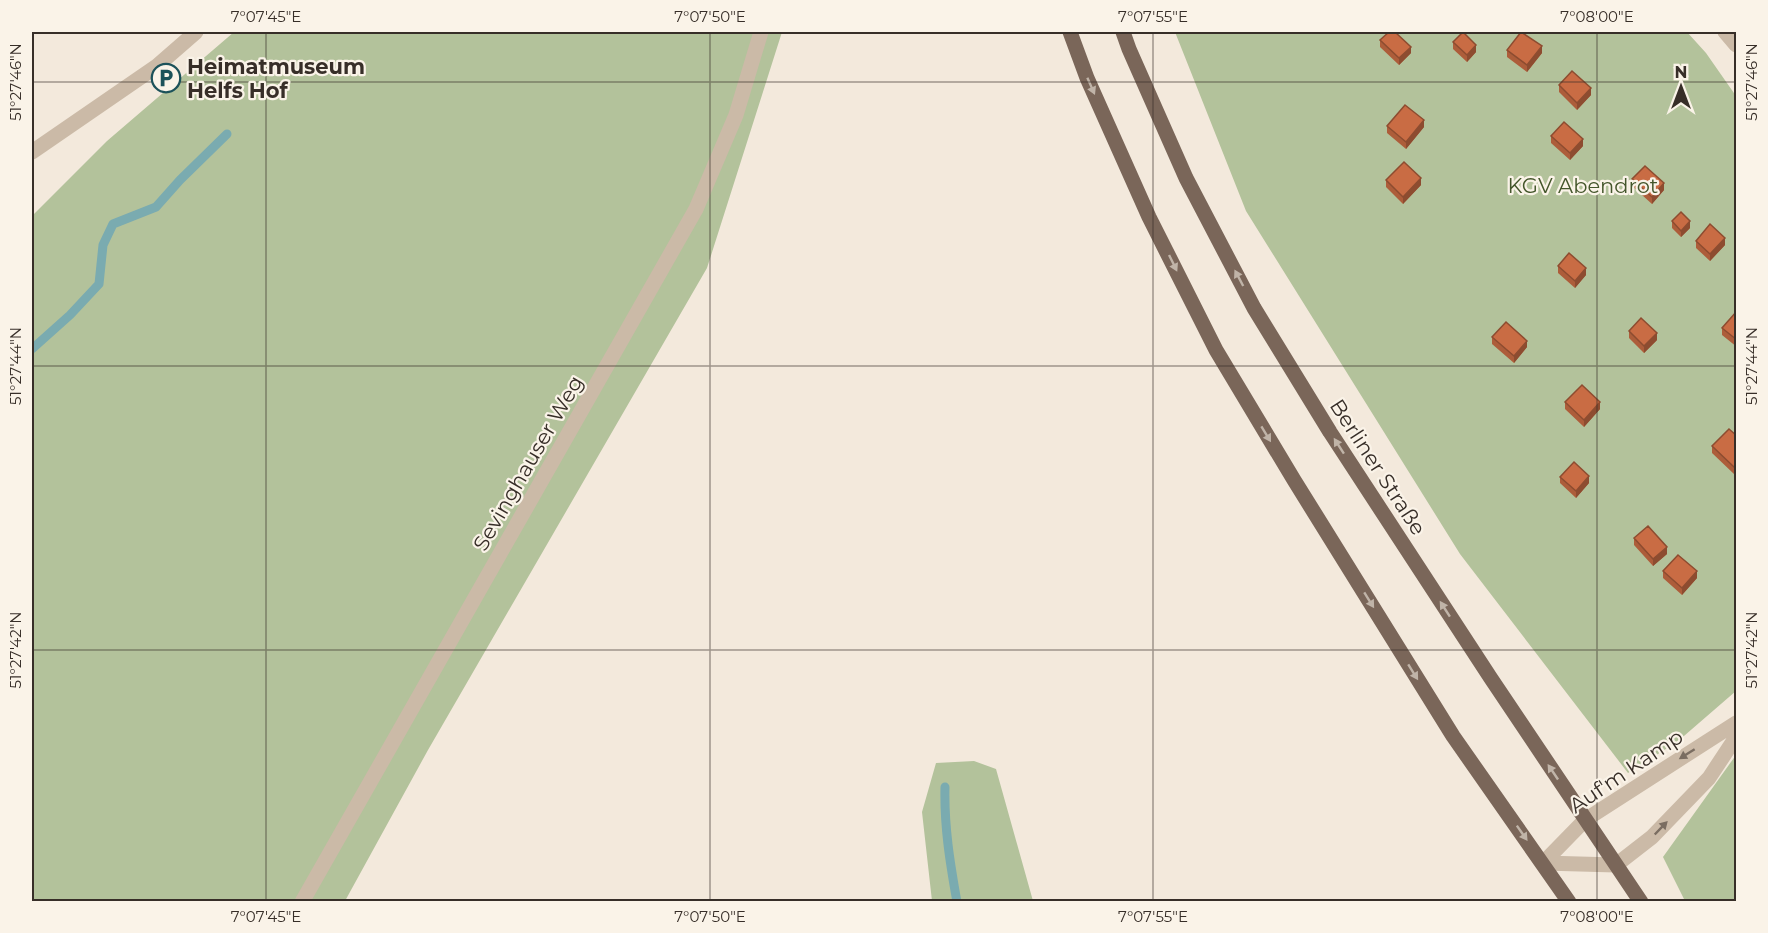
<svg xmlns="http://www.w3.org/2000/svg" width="1768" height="933" viewBox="0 0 1768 933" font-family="Montserrat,sans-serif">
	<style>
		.green { fill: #b3c29b }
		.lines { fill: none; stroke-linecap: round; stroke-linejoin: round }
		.stream { stroke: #7aabb0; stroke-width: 9 }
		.minor { stroke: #cbbaa7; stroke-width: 15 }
		.major { stroke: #7a6659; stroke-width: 15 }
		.wall { fill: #ad5d3a }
		.shaded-wall { fill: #8d4c30 }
		.building { fill: #c96c44; stroke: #8d4c30; stroke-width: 1.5 }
		.oneway { fill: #c0b4a8 }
		.oneway2 { fill: #7a6d61 }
		.ticks { fill: none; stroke: #372e28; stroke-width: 1.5; stroke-opacity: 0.45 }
		.labels { text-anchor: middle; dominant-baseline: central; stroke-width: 4.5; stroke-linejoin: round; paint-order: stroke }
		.poi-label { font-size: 21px; font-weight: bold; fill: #372e28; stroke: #faf3e8; text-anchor: start }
		.park-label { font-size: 21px; fill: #44562b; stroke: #faf3e8 }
		.street-label { font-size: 21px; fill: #372e28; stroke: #faf3e8 }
		.neatline { fill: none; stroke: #372e28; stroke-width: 2 }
		.ticks-label { font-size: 15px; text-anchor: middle; fill: #372e28 }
	</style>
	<rect width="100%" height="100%" fill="#f3e9dc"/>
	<path class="green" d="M234,32H782L707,268L428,750L345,901L32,902V216L107,141Z
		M1175,32H1687L1706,53L1736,96V691L1677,742L1628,773L1460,554L1246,211Z
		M1736,755V901H1685L1663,857Z
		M974,761L996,769L1033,901H932L922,812L936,763Z"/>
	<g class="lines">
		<path class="stream" d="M32,349L70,315L99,284L103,245L113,224L156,207L180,180L227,134
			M945,787C944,826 950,863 957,902"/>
		<path class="minor" d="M1725,32L1736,45
			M32,152L157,66L196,32
			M1543,863L1616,865L1652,837L1709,778L1736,737
			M1543,863L1585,820L1683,757L1736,723
			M302,902L696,209L736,115L761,32"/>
		<path class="major" d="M1070,32L1087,78L1149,217L1216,350L1294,480L1453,736L1569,902
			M1123,32L1129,49L1186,178L1254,308L1330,432L1490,677L1641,902"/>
	</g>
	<path class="wall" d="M1380,40L1411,53L1399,65L1380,47Z
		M1453,42L1476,52L1467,62L1453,49Z
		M1507,50L1542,53L1527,72L1507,57Z
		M1559,85L1591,95L1577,110L1559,92Z
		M1387,126L1424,127L1406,149L1387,133Z
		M1551,136L1583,146L1570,160L1551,143Z
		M1632,179L1664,190L1652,204L1632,186Z
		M1386,180L1421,185L1403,204L1386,187Z
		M1672,221L1690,228L1681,237L1672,228Z
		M1696,241L1725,245L1710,261L1696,248Z
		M1558,266L1586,275L1575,288L1558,273Z
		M1737,313V347L1722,335V328Z
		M1629,331L1657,340L1644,353L1629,338Z
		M1492,337L1527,347L1514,363L1492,344Z
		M1565,402L1600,409L1584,427L1565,409Z
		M1737,436V471L1734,474L1712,453V446Z
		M1560,477L1589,483L1576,498L1560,483Z
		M1634,538L1667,554L1653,566L1634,545Z
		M1663,571L1697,578L1682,595L1663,578Z"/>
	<path class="shaded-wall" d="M1476,45V52L1467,62V55Z
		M1542,46V53L1527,72V65Z
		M1411,47V53L1399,65V58Z
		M1591,88V95L1577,110V103Z
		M1424,120V127L1406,149V142Z
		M1583,139V146L1570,160V153Z
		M1421,178V185L1403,204V197Z
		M1664,183V190L1652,204V197Z
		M1690,221V228L1681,237V231Z
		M1725,238V245L1710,261V254Z
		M1586,268V275L1575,288V281Z
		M1657,333V340L1644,353V346Z
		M1527,341V347L1514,363V356Z
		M1600,402V409L1584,427V420Z
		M1737,464V471L1734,474V467Z
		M1589,476V483L1576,498V491Z
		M1667,547V554L1653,566V559Z
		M1697,571V578L1682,595V588Z"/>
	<path class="building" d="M1389,32H1395L1411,47L1399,58L1380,40Z
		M1463,32L1476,45L1467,55L1453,42Z
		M1521,32L1542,46L1527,65L1507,50Z
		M1572,71L1591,88L1577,103L1559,85Z
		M1405,105L1424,120L1406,142L1387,126Z
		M1564,122L1583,139L1570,153L1551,136Z
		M1404,162L1421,178L1403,197L1386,180Z
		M1645,166L1664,183L1652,197L1632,179Z
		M1681,212L1690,221L1681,231L1672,221Z
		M1710,224L1725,238L1710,254L1696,241Z
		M1569,253L1586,268L1575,281L1558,266Z
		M1736,312L1737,313V340L1722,328Z
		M1641,318L1657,333L1644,346L1629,331Z
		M1506,322L1527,341L1514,356L1492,337Z
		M1582,385L1600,402L1584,420L1565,402Z
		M1729,429L1737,436V464L1734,467L1712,446Z
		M1574,462L1589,476L1576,491L1560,477Z
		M1648,526L1667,547L1653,559L1634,538Z
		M1678,555L1697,571L1682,588L1663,571Z"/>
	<defs><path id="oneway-solid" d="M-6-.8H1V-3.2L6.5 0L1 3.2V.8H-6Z" transform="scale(1.5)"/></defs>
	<g class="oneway">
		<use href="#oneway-solid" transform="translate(1091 86) rotate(66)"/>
		<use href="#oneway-solid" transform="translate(1173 263) rotate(64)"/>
		<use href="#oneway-solid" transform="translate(1239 278) rotate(-118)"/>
		<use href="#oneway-solid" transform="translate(1266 434) rotate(59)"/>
		<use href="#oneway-solid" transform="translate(1339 446) rotate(-123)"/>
		<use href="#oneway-solid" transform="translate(1369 600) rotate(58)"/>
		<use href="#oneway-solid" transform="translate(1445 609) rotate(-123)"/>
		<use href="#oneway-solid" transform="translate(1413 672) rotate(58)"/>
		<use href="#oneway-solid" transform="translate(1553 772) rotate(-124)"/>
		<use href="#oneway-solid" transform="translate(1522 833) rotate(55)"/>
	</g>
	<g class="oneway2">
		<use href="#oneway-solid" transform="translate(1687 754) rotate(148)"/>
		<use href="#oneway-solid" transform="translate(1661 828) rotate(-46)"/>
	</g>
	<path class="ticks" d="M266,32V902M710,32V902M1153,32V902M1597,32V902M32,82H1736M32,366H1736M32,650H1736"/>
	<defs>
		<g id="parking-ring" transform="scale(1.5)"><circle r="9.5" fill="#faf3e8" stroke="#1c525a" stroke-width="1.5"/><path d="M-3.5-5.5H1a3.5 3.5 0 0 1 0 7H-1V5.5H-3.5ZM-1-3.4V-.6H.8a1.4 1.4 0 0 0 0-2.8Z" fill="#1c525a"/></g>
	</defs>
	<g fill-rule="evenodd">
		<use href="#parking-ring" x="166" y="78"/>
	</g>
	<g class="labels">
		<g class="poi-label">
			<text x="187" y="66">Heimatmuseum<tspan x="187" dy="24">Helfs Hof</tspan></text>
		</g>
		<g class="park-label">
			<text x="1583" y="185">KGV Abendrot</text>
		</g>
		<g class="street-label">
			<text transform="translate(528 463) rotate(-60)">Sevinghauser Weg</text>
			<text transform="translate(1378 467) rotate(57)">Berliner Straße</text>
			<text transform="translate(1626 771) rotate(-34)">Auf'm Kamp</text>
		</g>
	</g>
	<rect width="1768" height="933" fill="none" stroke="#faf3e8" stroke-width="66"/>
	<g transform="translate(1681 87)" stroke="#faf3e8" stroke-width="4.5" paint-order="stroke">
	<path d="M0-4.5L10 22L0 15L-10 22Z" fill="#372e28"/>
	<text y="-9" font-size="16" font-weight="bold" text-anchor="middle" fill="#372e28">N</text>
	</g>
	<rect x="33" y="33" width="1702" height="867" class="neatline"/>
	<g class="ticks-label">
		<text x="266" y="22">7°07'45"E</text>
		<text x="710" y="22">7°07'50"E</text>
		<text x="1153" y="22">7°07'55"E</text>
		<text x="1597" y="22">7°08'00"E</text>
		<text transform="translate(16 82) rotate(-90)" y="5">51°27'46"N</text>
		<text transform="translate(1752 82) rotate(-90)" y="5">51°27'46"N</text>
		<text transform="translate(16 366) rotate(-90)" y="5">51°27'44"N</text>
		<text transform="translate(1752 366) rotate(-90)" y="5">51°27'44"N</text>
		<text transform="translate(16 650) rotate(-90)" y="5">51°27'42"N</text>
		<text transform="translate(1752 650) rotate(-90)" y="5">51°27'42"N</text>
		<text x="266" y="922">7°07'45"E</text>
		<text x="710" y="922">7°07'50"E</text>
		<text x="1153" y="922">7°07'55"E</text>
		<text x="1597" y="922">7°08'00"E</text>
	</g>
</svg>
